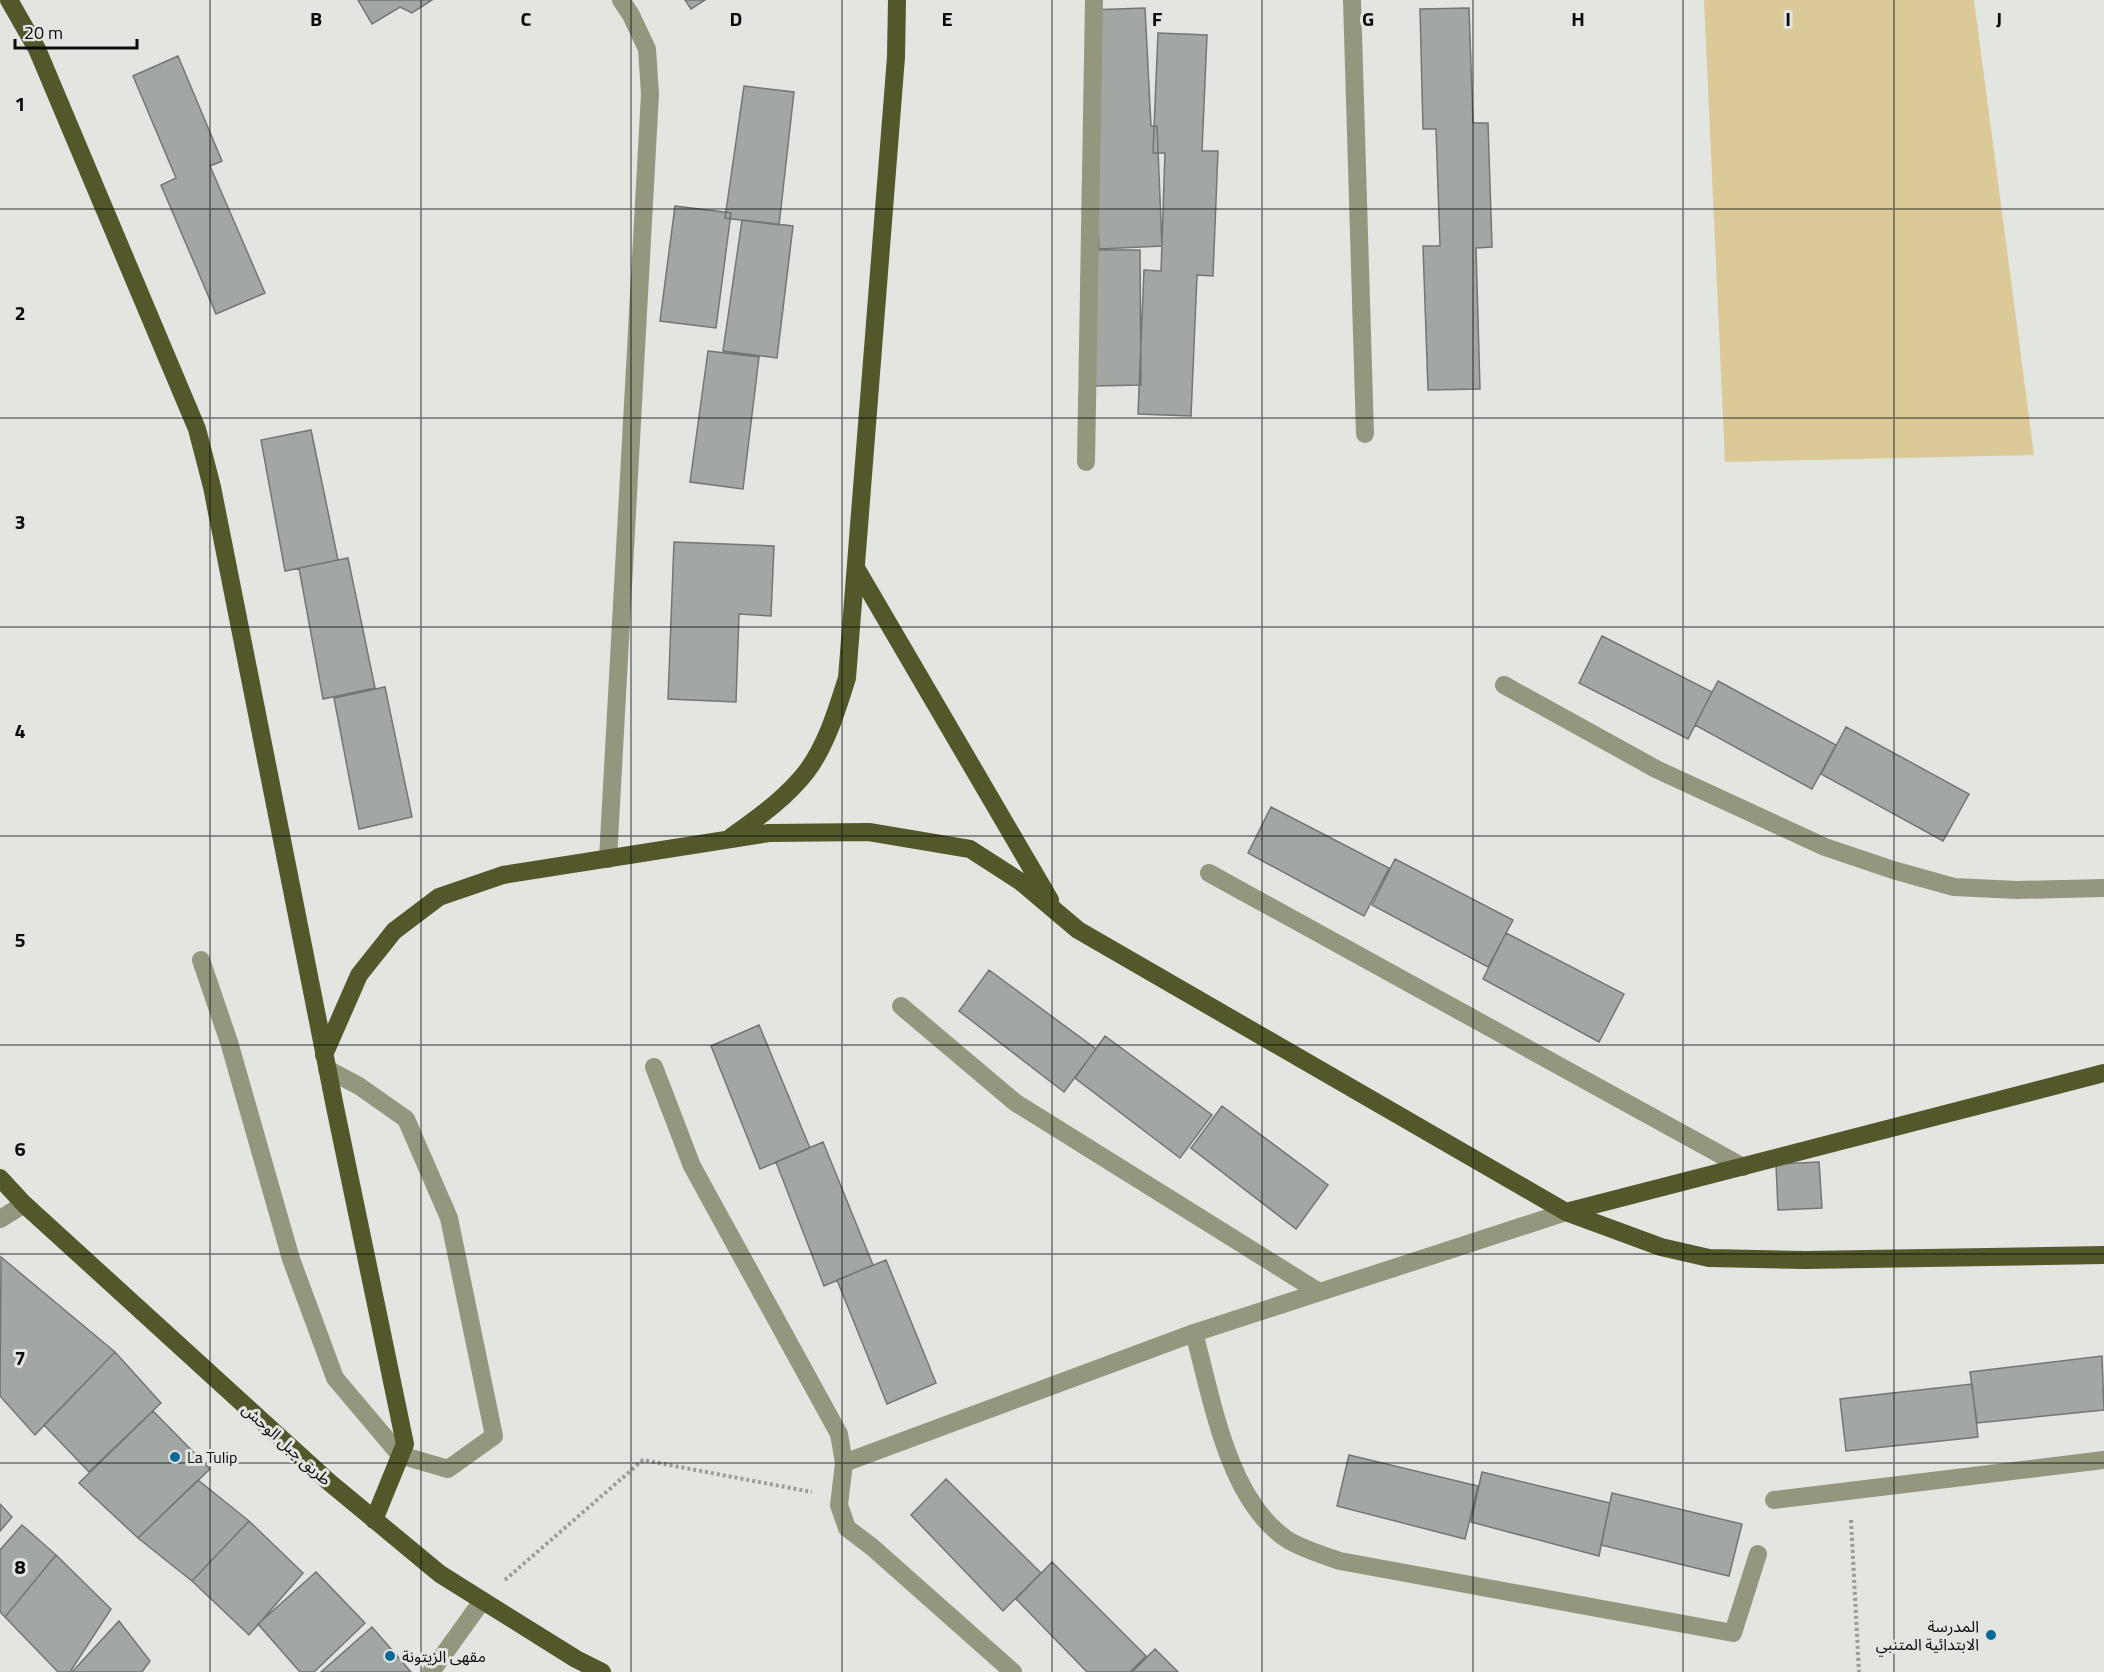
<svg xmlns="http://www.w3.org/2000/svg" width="2104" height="1672" viewBox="0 0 2104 1672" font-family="'Titillium Web','Noto Sans Arabic',sans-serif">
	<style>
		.green { fill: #dbca98 }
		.building { fill: #a2a7a4; stroke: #727774; stroke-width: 1.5 }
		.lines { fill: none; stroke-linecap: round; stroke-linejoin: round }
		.path { stroke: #9a9d99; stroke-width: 4; stroke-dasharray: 3 3; stroke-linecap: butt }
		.minor { stroke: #94977e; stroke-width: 18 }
		.major { stroke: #53572a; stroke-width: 18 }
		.grid { fill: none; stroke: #0b0c0b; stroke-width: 1.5; stroke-opacity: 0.55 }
		.poi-dot { fill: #096998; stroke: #e2e5e0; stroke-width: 2 }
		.labels { text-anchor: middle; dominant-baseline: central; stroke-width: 6; stroke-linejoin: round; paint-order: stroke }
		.street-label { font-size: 16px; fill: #0b0c0b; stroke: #e2e5e0 }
		.poi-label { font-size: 16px; fill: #0b0c0b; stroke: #e2e5e0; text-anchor: start }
		.grid-label { font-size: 20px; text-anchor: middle; font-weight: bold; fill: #0b0c0b; stroke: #e2e5e0; stroke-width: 6; stroke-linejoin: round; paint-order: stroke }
	</style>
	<rect width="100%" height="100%" fill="#e2e5e0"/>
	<path class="green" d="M1704,0H1974L2034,455L1725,462Z"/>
	<path class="building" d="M358,0H432L412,13L400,7L372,24Z
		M685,0H705L691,9Z
		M1145,8L1151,126H1157L1162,246L1099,249L1089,10Z
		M1469,8L1473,123H1488L1492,247L1476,248L1480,389L1428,390L1423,246H1440L1436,129H1423L1420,9Z
		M1158,33L1207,35L1202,151H1218L1213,276L1197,275L1191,416L1138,414L1144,270L1161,271L1165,153H1153Z
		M178,56L222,161L210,166L265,293L216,314L161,185L176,178L133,76Z
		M744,86L794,92L779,225L725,218Z
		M675,206L731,213L716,328L660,321Z
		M742,220L793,226L777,358L723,351Z
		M1092,250H1140L1141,385L1093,386Z
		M708,351L759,357L743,489L690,482Z
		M311,430L338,560L285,571L261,440Z
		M674,542L774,546L771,616L739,614L736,702L668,699Z
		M348,558L375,688L323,699L299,568Z
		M1602,636L1712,692L1688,739L1579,683Z
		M1718,681L1836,745L1812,789L1695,725Z
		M385,687L412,817L359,829L334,698Z
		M1846,727L1969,794L1943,841L1821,774Z
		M1271,807L1389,868L1364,916L1248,853Z
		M1395,859L1513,920L1488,967L1372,905Z
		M1506,933L1624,994L1599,1042L1483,979Z
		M989,970L1096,1049L1064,1092L959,1011Z
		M759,1025L810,1148L760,1169L711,1046Z
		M1105,1036L1212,1115L1180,1158L1075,1078Z
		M1222,1106L1328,1185L1296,1229L1191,1148Z
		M823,1142L873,1265L824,1286L776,1162Z
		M1819,1162L1822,1208L1778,1210L1776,1164Z
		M1,1257L115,1352L35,1435L0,1396Z
		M886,1260L936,1383L887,1404L837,1280Z
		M115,1352L161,1403L89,1472L44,1425Z
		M2102,1356L2104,1410L1977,1423L1970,1372Z
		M1972,1384L1978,1437L1846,1451L1840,1399Z
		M153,1411L210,1469L138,1538L79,1483Z
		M1349,1455L1478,1486L1465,1539L1337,1506Z
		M1482,1472L1610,1503L1599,1556L1471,1522Z
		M946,1479L1041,1573L1003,1611L911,1515Z
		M198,1480L249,1521L192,1581L138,1538Z
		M1612,1493L1742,1524L1729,1576L1601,1545Z
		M0,1504L12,1517L0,1531Z
		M249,1521L303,1573L249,1635L192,1581Z
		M22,1525L56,1555L5,1617L0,1612V1550Z
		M56,1555L111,1609L70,1672H58L5,1617Z
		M1052,1562L1146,1656L1130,1672H1087L1016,1599Z
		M316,1572L365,1623L314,1672H300L258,1624Z
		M119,1621L150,1661L142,1672H72Z
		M372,1627L411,1672H321Z
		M1155,1649L1178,1672H1132Z"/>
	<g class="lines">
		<path class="path" d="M1851,1520L1859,1672
			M505,1580L643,1460L812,1492"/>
		<path class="minor" d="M1352,0L1365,434
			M1086,462L1094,0
			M1504,685L1656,769L1825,847L1893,870L1954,887L2017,890L2104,888
			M608,859L650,94L647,49L631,15L621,0
			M1209,873L1743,1167
			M201,960L229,1042L291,1259L335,1378L400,1455L448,1469L494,1436L449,1218L406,1119L359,1086L327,1069
			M901,1006L1016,1103L1319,1292
			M654,1067L692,1166L839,1434L844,1463L839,1505L847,1528L872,1547L1013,1672
			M0,1219L24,1204
			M1194,1333C1212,1398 1227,1497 1285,1538C1299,1548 1323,1555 1340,1561L1733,1633L1758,1554
			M844,1463L1194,1333L1566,1212
			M1774,1500L2104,1460
			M431,1672L482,1601"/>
		<path class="major" d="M9,0L37,49L197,429L212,487L335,1107L405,1444L374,1520
			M856,568L1050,900
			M731,837C759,817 786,798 807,771C827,744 837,709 847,678L896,57L897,0
			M324,1055L359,975L394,931L439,897L503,875L769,833L869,832L970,849L1021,882L1078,930L1566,1212L1661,1247L1709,1258L1805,1260L2104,1255
			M0,1178L24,1204L329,1482L440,1574L576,1659L602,1672
			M1566,1212L2104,1073"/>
	</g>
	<path class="grid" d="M210,0V1672M421,0V1672M631,0V1672M842,0V1672M1052,0V1672M1262,0V1672M1473,0V1672M1683,0V1672M1894,0V1672M0,209H2104M0,418H2104M0,627H2104M0,836H2104M0,1045H2104M0,1254H2104M0,1463H2104"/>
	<g class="poi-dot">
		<circle cx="175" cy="1457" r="6"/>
		<circle cx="1991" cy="1635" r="6"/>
		<circle cx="390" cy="1656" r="6"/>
	</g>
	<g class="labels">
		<g class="street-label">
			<text transform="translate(287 1444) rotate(42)">طريق جبل الوحش</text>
		</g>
		<g class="poi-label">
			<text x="187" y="1457">La Tulip</text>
			<text x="1979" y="1626" text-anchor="end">المدرسة<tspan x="1979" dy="18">الابتدائية المتنبي</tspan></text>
			<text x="402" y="1656">مقهى الزيتونة</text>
		</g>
	</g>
	<g class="grid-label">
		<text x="316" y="26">B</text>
		<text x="526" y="26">C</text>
		<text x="736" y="26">D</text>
		<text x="947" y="26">E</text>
		<text x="1157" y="26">F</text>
		<text x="1368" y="26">G</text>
		<text x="1578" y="26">H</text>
		<text x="1788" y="26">I</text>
		<text x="1999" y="26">J</text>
		<text x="20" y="111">1</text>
		<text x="20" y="320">2</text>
		<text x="20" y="529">3</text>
		<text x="20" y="738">4</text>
		<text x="20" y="947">5</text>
		<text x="20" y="1156">6</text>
		<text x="20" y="1365">7</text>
		<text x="20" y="1574">8</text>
	</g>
	<path d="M15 39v9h122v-9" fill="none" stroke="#0b0c0b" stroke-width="3"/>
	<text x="24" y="39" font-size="18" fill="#0b0c0b" stroke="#e2e5e0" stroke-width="4.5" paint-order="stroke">20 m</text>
</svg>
